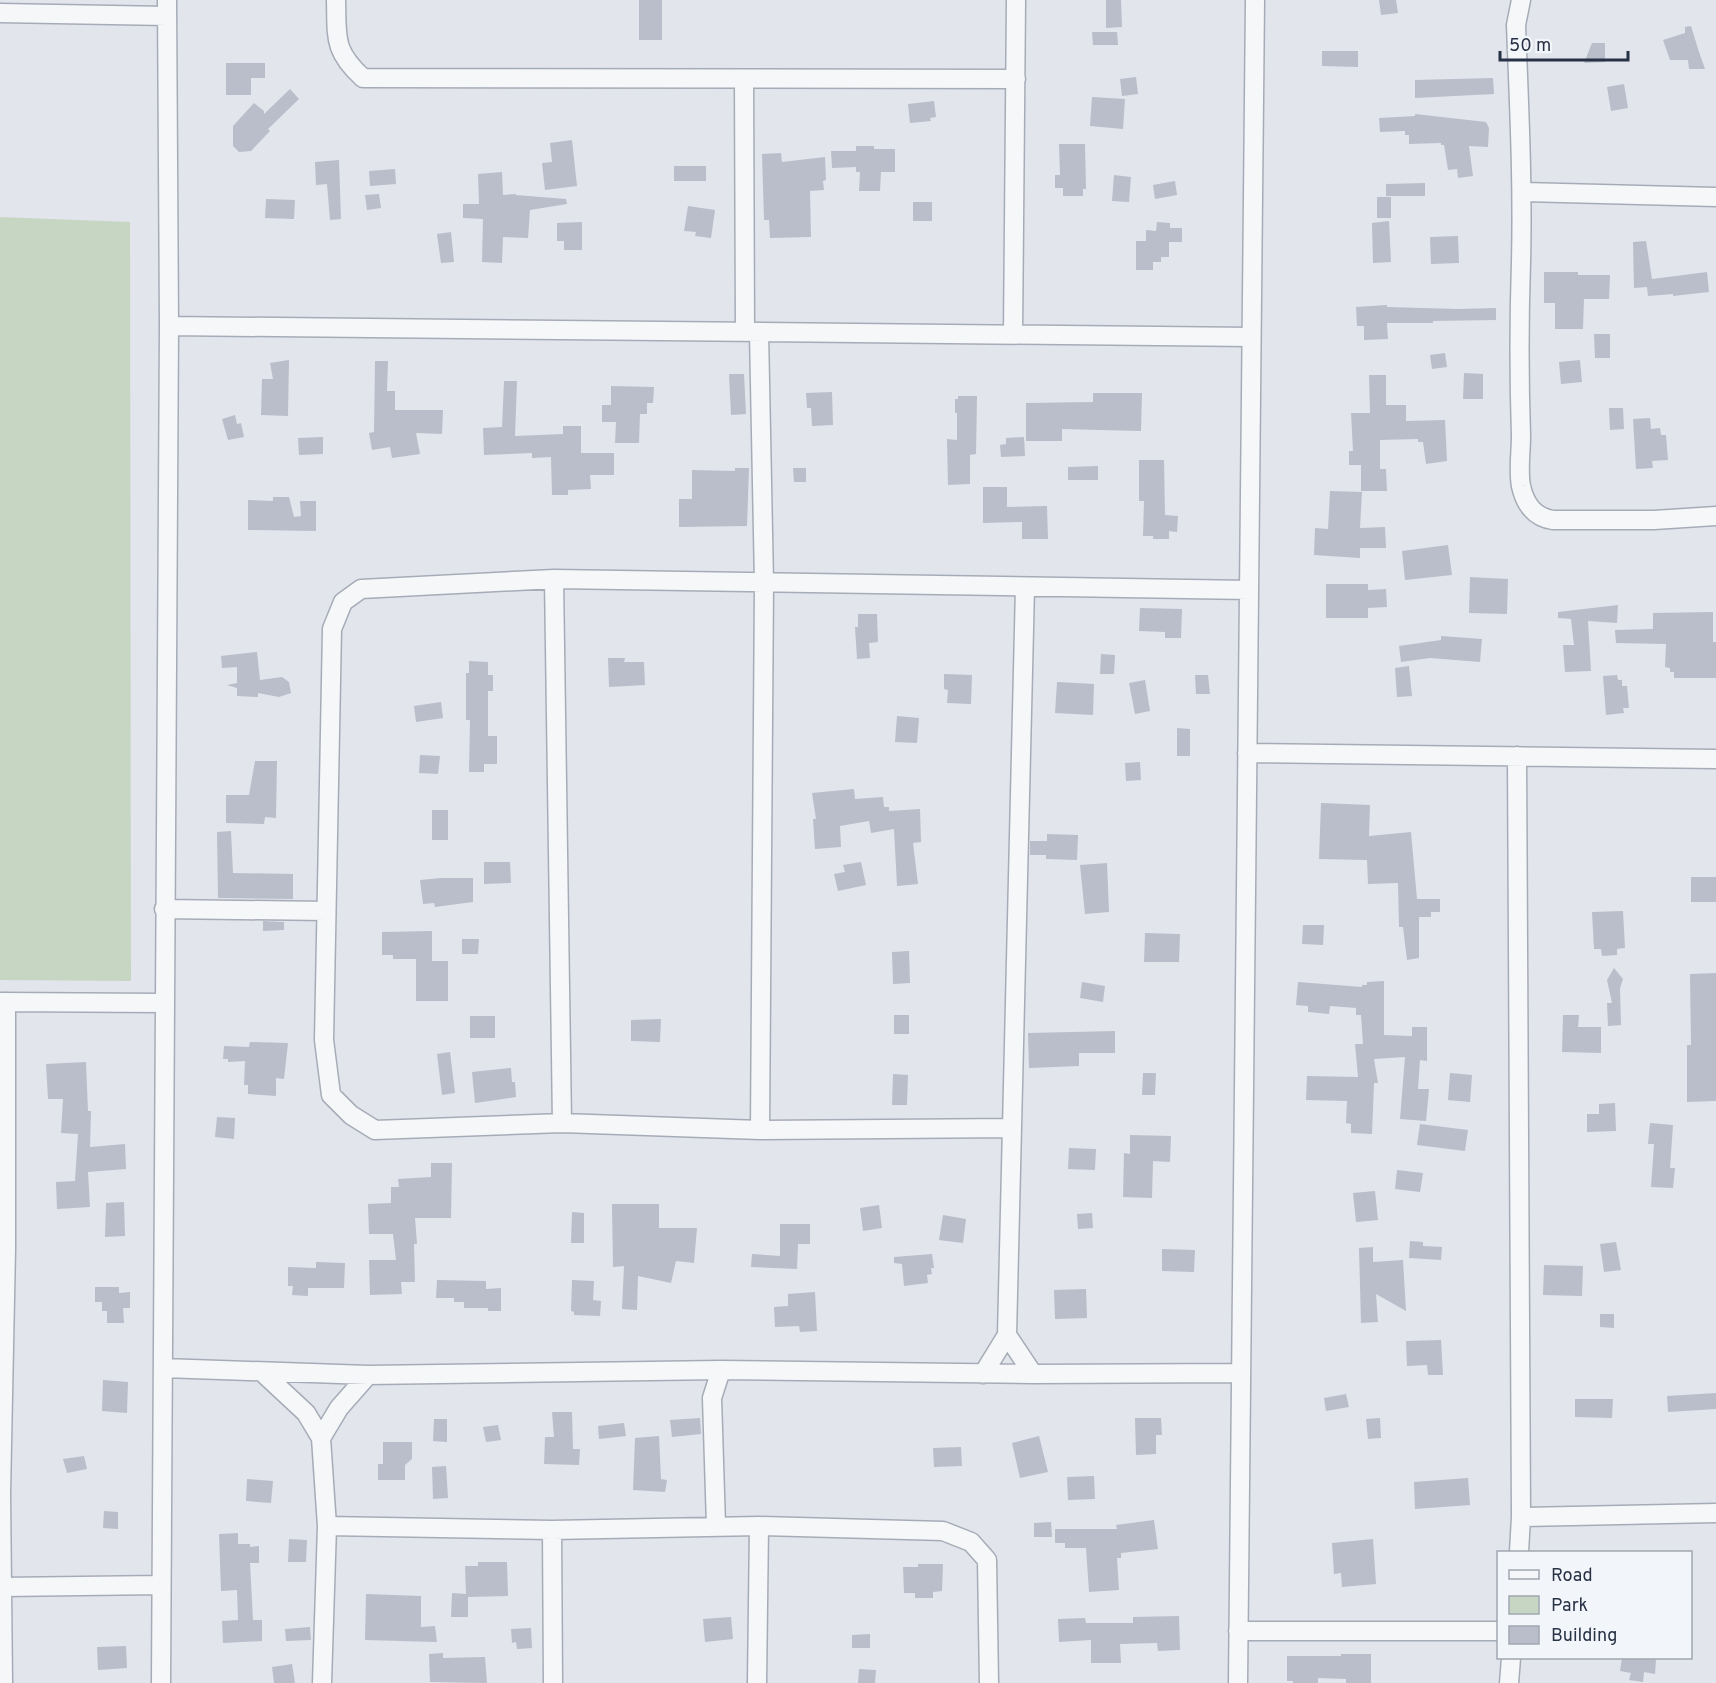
<svg xmlns="http://www.w3.org/2000/svg" width="1716" height="1683" viewBox="0 0 1716 1683" font-family="Overpass,sans-serif">
	<style>
		.green { fill: #c7d6c2 }
		.building { fill: #b9beca }
		.lines { fill: none; stroke-linecap: round; stroke-linejoin: round }
		.street-casing { stroke: #a6acb7; stroke-width: 21 }
		.street { stroke: #f5f7f9; stroke-width: 18 }
	</style>
	<rect width="100%" height="100%" fill="#e2e5ec"/>
	<path class="green" d="M0,217L130,222L131,981L0,980Z"/>
	<path class="building" d="M639,0H662V40H639Z
		M1106,0H1121L1122,27L1106,28Z
		M1379,0H1396L1398,13L1381,15Z
		M1691,26L1699,52L1705,69H1689L1688,60H1670L1663,40L1685,33V27Z
		M1092,32H1117L1118,45H1093Z
		M1592,43H1605V62L1584,63Z
		M1322,51H1358V67L1322,66Z
		M226,63H265V78H251V95H226Z
		M1136,77L1138,94L1122,96L1120,79Z
		M1493,78L1494,94L1415,98V80Z
		M1624,84L1628,108L1611,111L1607,87Z
		M290,89L299,99L268,129L270,131L251,151L239,152L233,146V126L254,103L264,111V114Z
		M1092,97L1125,99L1123,129L1090,126Z
		M934,101L936,117L930,118L931,121L910,123L908,104Z
		M1415,114L1486,122L1489,128L1488,147L1469,146L1473,176L1458,178L1457,169L1448,170L1444,145H1441V143L1409,144V135H1405V131L1380,132L1379,118L1415,116Z
		M572,140L577,186L545,190L542,163L552,162L550,143Z
		M1059,144H1085L1086,189H1083V196H1063V188H1055V175H1060Z
		M856,146H874V149H895V172H881L880,191H859L860,172H856V167L832,168L831,151H856Z
		M781,153L782,162L825,157L826,180L823,181L824,190L810,191L811,237L770,238L769,220H764L762,154Z
		M339,160L341,219L330,220L327,184L316,185L315,162Z
		M674,166H706V181H674Z
		M395,169L396,184L370,186L369,171Z
		M502,172L503,195L516,194V195L566,199L567,204L530,210L528,238L503,237L502,263L482,262L483,219L463,218V204H479L478,174Z
		M1114,175L1131,177L1129,202L1112,201Z
		M1175,181L1177,195L1155,199L1153,185Z
		M1425,183V196H1386V184Z
		M379,194L381,208L367,210L365,195Z
		M1377,197H1391V218H1377Z
		M266,199L295,200L294,219L265,218Z
		M913,202H932V221H913Z
		M688,206L715,210L711,238L695,236L696,232L684,231Z
		M1389,221L1391,262L1373,263L1372,223Z
		M582,222V250H564V241H557V223Z
		M1157,222L1170,223V228H1182V242H1169V257H1161V262H1153V270H1136V241H1146V230L1156,231Z
		M451,232L454,262L441,263L437,234Z
		M1458,236L1459,263L1431,264L1430,237Z
		M1646,241L1652,279L1707,272L1709,292L1673,296V294L1648,296L1647,287L1634,288L1633,242Z
		M1544,272H1578V275H1610L1609,299H1584L1583,329H1555V303H1544Z
		M1387,305V307L1458,309L1496,308V320L1433,321V323H1387L1388,339L1364,340V326H1357L1356,307Z
		M1594,334H1610V358H1595Z
		M1445,353L1447,367L1432,369L1430,355Z
		M289,360L288,416L261,415L262,379H273L270,363Z
		M1580,360L1582,382L1561,384L1559,362Z
		M375,361H388L387,391H395V410H443L442,434L416,433L420,454L392,458L390,447L372,450L369,433L374,432Z
		M1464,373L1483,374V399H1463Z
		M729,374H744L746,414L731,415Z
		M1369,375H1386V405H1406V421L1445,420L1447,461L1426,464L1423,442H1418V439L1380,440V469H1386L1387,491H1361V465H1349V451H1353L1351,413H1370Z
		M504,381H517L515,436L563,434V426H581V453H614V475H590L591,489L568,490V495H552L551,457L532,458V453L484,455L483,428L502,427Z
		M611,386L654,387L653,403H647V414H640L639,443H615L616,422H602V405H611Z
		M832,392L833,425L812,426L811,408H807L806,393Z
		M1093,393H1142L1141,431L1062,429V441H1026V403L1093,402Z
		M958,396H977L976,454L970,455V484L948,485L947,439L957,440V413H955V399H958Z
		M1609,408H1623L1624,429L1610,430Z
		M235,415L237,424L241,423L244,437L228,440L222,419Z
		M1650,418L1651,429L1660,428L1661,435H1666L1668,460L1652,461L1653,468L1636,469L1633,419Z
		M323,437V454L299,455L298,438Z
		M1024,437L1025,456L1001,457L1000,445L1006,444V438Z
		M1139,460H1164L1165,515L1178,516L1177,532L1169,531V539H1153V536H1143L1144,501H1139Z
		M1098,466V480H1068V467Z
		M735,468H749L747,526L679,527V499H692V470L735,471Z
		M793,468H806V482H794Z
		M983,487H1007V507L1047,506L1048,539H1022V522L983,523Z
		M1330,491L1362,492L1360,528L1385,527L1386,548H1360V558L1314,555L1315,528L1328,529Z
		M273,497H289L294,517L301,516L300,501H316V531L248,530V500L273,501Z
		M1448,545L1452,575L1405,580L1402,551Z
		M1470,577L1508,579L1507,614L1469,613Z
		M1326,584H1368V590L1386,589L1387,607L1368,608V618H1326Z
		M1618,605L1617,623L1588,621L1591,671L1565,672L1563,645H1574L1571,619L1558,618V612Z
		M1140,608L1182,609L1181,638H1165V632L1139,631Z
		M1713,612V642H1716V678H1674V672H1670V668L1665,667L1666,644L1616,643L1615,630L1653,629V613Z
		M858,614H877L878,642L869,643L870,658L857,659L855,627H858Z
		M1441,636L1482,639L1480,662L1430,658L1401,662L1399,646L1441,640Z
		M257,652L260,680L282,677L289,682L291,693L279,697L258,693V697L237,696V688L227,685L237,683V667L222,668L221,656Z
		M1101,654L1115,655L1114,674H1100Z
		M608,658H625L624,662H644L645,685L609,687Z
		M469,661L488,662V675H493V691H488V736H497V764H484V772H469L470,720H466V673H469Z
		M1409,666L1412,696L1397,697L1395,668Z
		M944,674L972,675L971,704L947,703L948,690L944,689Z
		M1195,675H1208L1210,694H1196Z
		M1617,675L1618,680H1622V686H1627L1629,708H1623L1624,713L1606,715L1603,676Z
		M1145,680L1150,711L1135,714L1129,683Z
		M1057,682L1094,684L1093,715L1055,713Z
		M441,702L443,718L416,722L414,706Z
		M897,716L919,718L917,743L895,742Z
		M1177,728L1190,729V756H1177Z
		M420,755L440,756L438,774L419,773Z
		M255,761H277L276,818L265,817L264,824L226,823V795H249Z
		M1140,762L1141,780L1126,781L1125,763Z
		M854,789L855,799L883,797L884,807H889V811L920,809L921,842L913,843L918,884L897,886L894,829L871,833L869,821L840,826L841,847L815,849L813,819H816L812,793Z
		M1321,803L1370,805L1369,836L1411,832L1417,899H1440V912H1431V917H1419V958L1407,960L1403,927H1399L1398,883L1368,884L1367,860L1319,859Z
		M432,810H448V840H432Z
		M231,831L233,873L293,874V899L218,898L217,832Z
		M1047,834L1078,835L1077,860L1046,859V855H1030V841H1047Z
		M484,862H510L511,883L484,884Z
		M861,862L866,885L838,891L834,874L845,872L843,865Z
		M1107,863L1109,912L1085,914L1080,865Z
		M1691,877H1716V902H1691Z
		M441,878H473V902L435,907L434,903L423,904L420,880Z
		M1623,911L1625,948L1617,949V955L1602,956L1601,949H1594L1592,912Z
		M263,921L284,922V930L263,931Z
		M1303,925H1324L1323,945L1302,944Z
		M432,931V961H448V1001H416V959H393V955H382V932Z
		M1145,933L1180,934L1179,962H1144Z
		M462,939H479L478,954H462Z
		M909,951L910,983L893,984L892,952Z
		M1614,968L1623,979L1620,988L1621,1025L1608,1026L1607,1003H1612L1607,980Z
		M1716,973V1101L1687,1102V1045H1691L1690,974Z
		M1384,981V1035L1412,1036V1027H1427V1061L1420,1060L1418,1089H1429L1426,1121L1400,1119L1405,1057L1374,1059L1378,1083H1374L1372,1134L1351,1133V1124L1346,1123L1347,1101L1306,1100L1307,1076L1358,1077L1355,1044H1363L1361,1015H1356V1008L1330,1006L1329,1014L1308,1012V1006L1296,1005L1298,982L1362,987V985H1367V982Z
		M1082,982L1105,986L1103,1002L1080,998Z
		M894,1015H909V1034H894Z
		M1563,1015H1579L1578,1027H1601V1053L1562,1052Z
		M470,1016H495V1038H470Z
		M661,1019L660,1042L631,1041V1020Z
		M1115,1031V1053H1079V1066L1029,1068L1028,1033Z
		M250,1042L288,1043L284,1079L276,1078V1096L248,1094V1085H244L245,1061L228,1062V1059H223L224,1046L249,1047Z
		M450,1052L455,1093L442,1095L437,1054Z
		M86,1062L88,1111H91L90,1147L125,1144L126,1169L88,1172L90,1207L57,1209L56,1182L75,1181L78,1134L61,1133L63,1099H48L46,1064Z
		M511,1068L512,1082H515L516,1097L475,1103L472,1072Z
		M1143,1073H1156L1155,1095H1142Z
		M1450,1073L1472,1075L1470,1102L1448,1100Z
		M893,1074L908,1075L907,1105H892Z
		M1615,1103L1616,1131L1587,1132V1114H1599V1104Z
		M217,1117L235,1118L234,1139L215,1137Z
		M1650,1123L1673,1125L1670,1168H1675L1673,1188L1651,1187L1654,1144H1648Z
		M1420,1124L1468,1130L1465,1151L1417,1145Z
		M1130,1135L1171,1136L1170,1162L1153,1161L1152,1198L1123,1197L1124,1153L1130,1154Z
		M1069,1148L1096,1149L1095,1170L1068,1169Z
		M431,1163H452L451,1218H415L417,1244H414L415,1282H401L402,1294L370,1295L369,1260H396L393,1234H369L368,1204L391,1203V1187H399L398,1179L431,1177Z
		M1397,1170L1423,1173L1420,1192L1395,1189Z
		M1375,1191L1378,1220L1356,1222L1353,1193Z
		M124,1202L125,1236L105,1237L106,1203Z
		M612,1204H659V1228H697L694,1263L676,1261L671,1283L638,1276L637,1310L622,1309L624,1266L613,1267Z
		M879,1205L882,1228L863,1231L860,1208Z
		M572,1212L584,1213V1243H571Z
		M1092,1213L1093,1228L1078,1229L1077,1214Z
		M943,1215L966,1219L963,1243L939,1240Z
		M780,1224H810V1244H798L797,1269L751,1267L752,1254L780,1256Z
		M1410,1241L1423,1242V1246L1442,1247L1441,1260L1409,1258Z
		M1616,1242L1621,1270L1604,1272L1600,1244Z
		M1373,1247V1262L1403,1260L1406,1311L1376,1294L1378,1322L1361,1323L1359,1248Z
		M1162,1249L1195,1250L1194,1272L1162,1271Z
		M932,1254L934,1268H931L932,1274L927,1275L928,1283L904,1286L902,1264L894,1263V1257Z
		M316,1262L345,1263L344,1288H308V1296L292,1295L293,1286H288V1267L316,1268Z
		M1544,1265L1583,1266L1582,1296L1543,1295Z
		M437,1280L486,1281V1289L501,1288V1311H488V1308H464V1302H454V1298H436Z
		M572,1280L594,1281L593,1300L601,1301L600,1316L574,1315V1312L571,1311Z
		M95,1287H119V1293L130,1292V1308H123L124,1323H107V1311H102V1302H95Z
		M1086,1289L1087,1318L1055,1319L1054,1290Z
		M815,1292L817,1331L800,1332L799,1326L775,1327L774,1307L788,1306V1294Z
		M1600,1314H1614V1328L1600,1327Z
		M1441,1340L1443,1375H1428L1427,1365L1407,1366L1406,1341Z
		M103,1380L128,1382L127,1413L102,1411Z
		M1716,1393V1409L1668,1412L1667,1396Z
		M1346,1394L1349,1407L1326,1411L1324,1398Z
		M1575,1399H1613L1612,1418L1575,1417Z
		M552,1412H572L573,1449H580L579,1465L544,1464L545,1437H554Z
		M700,1418L701,1434L672,1437L670,1420Z
		M1135,1418H1161L1162,1435H1156V1454L1136,1455Z
		M1380,1418L1381,1438L1368,1439L1366,1419Z
		M434,1419H447V1442L433,1441Z
		M624,1423L626,1436L599,1439L598,1426Z
		M498,1425L501,1440L486,1442L483,1427Z
		M659,1436L661,1479L667,1480L665,1492L633,1490L635,1438Z
		M1039,1436L1048,1472L1020,1478L1012,1443Z
		M383,1442H412V1459L405,1465V1480H378V1464H383Z
		M961,1447L962,1466L934,1467L933,1448Z
		M84,1456L87,1469L67,1473L63,1459Z
		M446,1466L448,1498L433,1499L432,1467Z
		M1094,1476L1095,1499L1068,1500L1067,1477Z
		M1468,1478L1470,1505L1415,1509L1414,1482Z
		M247,1479L273,1481L271,1503L246,1501Z
		M104,1511L118,1512V1529L103,1528Z
		M1154,1520L1158,1549L1121,1553V1558H1117L1119,1590L1089,1592L1086,1548H1065V1543H1055V1529H1117L1116,1525Z
		M1051,1522L1052,1537H1034V1523Z
		M238,1533V1544H250V1547L259,1546V1563H250L253,1620H262V1641L223,1643L222,1621L238,1620L237,1590L221,1591L219,1534Z
		M289,1539L307,1540L306,1562H288Z
		M1373,1539L1376,1584L1342,1587L1341,1573L1334,1574L1332,1543Z
		M478,1562H507L508,1596L468,1597V1617H451L452,1593L466,1594L465,1566H478Z
		M918,1564H943L942,1591L933,1592V1598H915V1593H904L903,1567H918Z
		M366,1594L421,1596V1627L435,1626L437,1642L365,1640Z
		M1179,1616L1180,1650L1158,1651L1157,1643L1120,1644L1121,1663H1091V1640L1059,1642L1058,1619L1085,1618L1086,1623H1133V1617Z
		M731,1617L733,1639L705,1642L703,1619Z
		M310,1627L311,1640L286,1641L285,1629Z
		M531,1628L532,1648L517,1649L516,1642L512,1643L511,1629Z
		M870,1634V1648H852V1635Z
		M126,1646L127,1668L98,1670L97,1647Z
		M443,1653V1658L485,1657L487,1683L430,1682L429,1654Z
		M1341,1654H1371V1683H1346V1679L1318,1678V1683H1293V1681H1287V1656H1341Z
		M1622,1658H1648L1656,1660L1655,1674L1644,1672L1643,1682L1629,1680L1631,1673L1620,1671Z
		M292,1664L295,1683H274L272,1667Z
		M859,1669L876,1670L875,1683H858Z"/>
	<g class="lines">
		<g class="street-casing">
			<path id="street" d="M336,0C337,37 333,51 363,78L1016,79
				M1521,0L1516,25C1519,104 1523,183 1521,262C1519,321 1519,377 1521,436C1521,452 1518,470 1521,486C1525,504 1534,517 1553,520H1654L1716,516
				M0,13L167,16
				M744,79L745,332
				M1523,192L1716,197
				M169,326L1251,337
				M759,332L764,583L760,1130
				M1013,334L1016,0
				M554,579L562,1123
				M1247,753L1716,759
				M1517,756L1521,1517L1519,1552
				M164,909L326,911
				M0,1002L163,1003
				M1012,1128L760,1130L562,1123L375,1130L351,1115L331,1095L324,1040L332,629L343,602L361,589L554,579L1249,590
				M1007,1335L1033,1374
				M163,1368L368,1375L721,1370L1033,1374L1241,1373
				M262,1372L306,1413L321,1438
				M983,1374L1007,1335L1025,587
				M1521,1517L1716,1513
				M327,1526L552,1530L759,1526L943,1531L971,1542L987,1560L989,1683
				M716,1526L712,1398L721,1370
				M552,1530L553,1683
				M3,1587L161,1585
				M1238,1631H1498
				M3,1683L1,1493L6,1249V1002
				M161,1683L169,326L167,0
				M322,1683L327,1526L321,1438L339,1408L368,1375
				M757,1683L759,1526
				M1238,1683L1255,0
				M1509,1683L1511,1658"/>
		</g>
		<use href="#street" class="street"/>
	</g>
	<rect x="1497" y="1551" width="195" height="108" fill="#f2f5f9" stroke="#a1a7b1" stroke-width="1.5"/>
	<rect x="1509" y="1570" width="30" height="9" fill="#f5f7f9" stroke="#a1a7b1" stroke-width="1.5"/>
	<text x="1551" y="1581" font-size="18" fill="#283246">Road</text>
	<rect x="1509" y="1596" width="30" height="18" fill="#c7d6c2" stroke="#a1a7b1" stroke-width="1.5"/>
	<text x="1551" y="1611" font-size="18" fill="#283246">Park</text>
	<rect x="1509" y="1626" width="30" height="18" fill="#b9beca" stroke="#a1a7b1" stroke-width="1.5"/>
	<text x="1551" y="1641" font-size="18" fill="#283246">Building</text>
	<path d="M1500 51v9h128v-9" fill="none" stroke="#283246" stroke-width="3"/>
	<text x="1509" y="51" font-size="18" fill="#283246" stroke="#f2f5f9" stroke-width="4.5" paint-order="stroke">50 m</text>
</svg>
